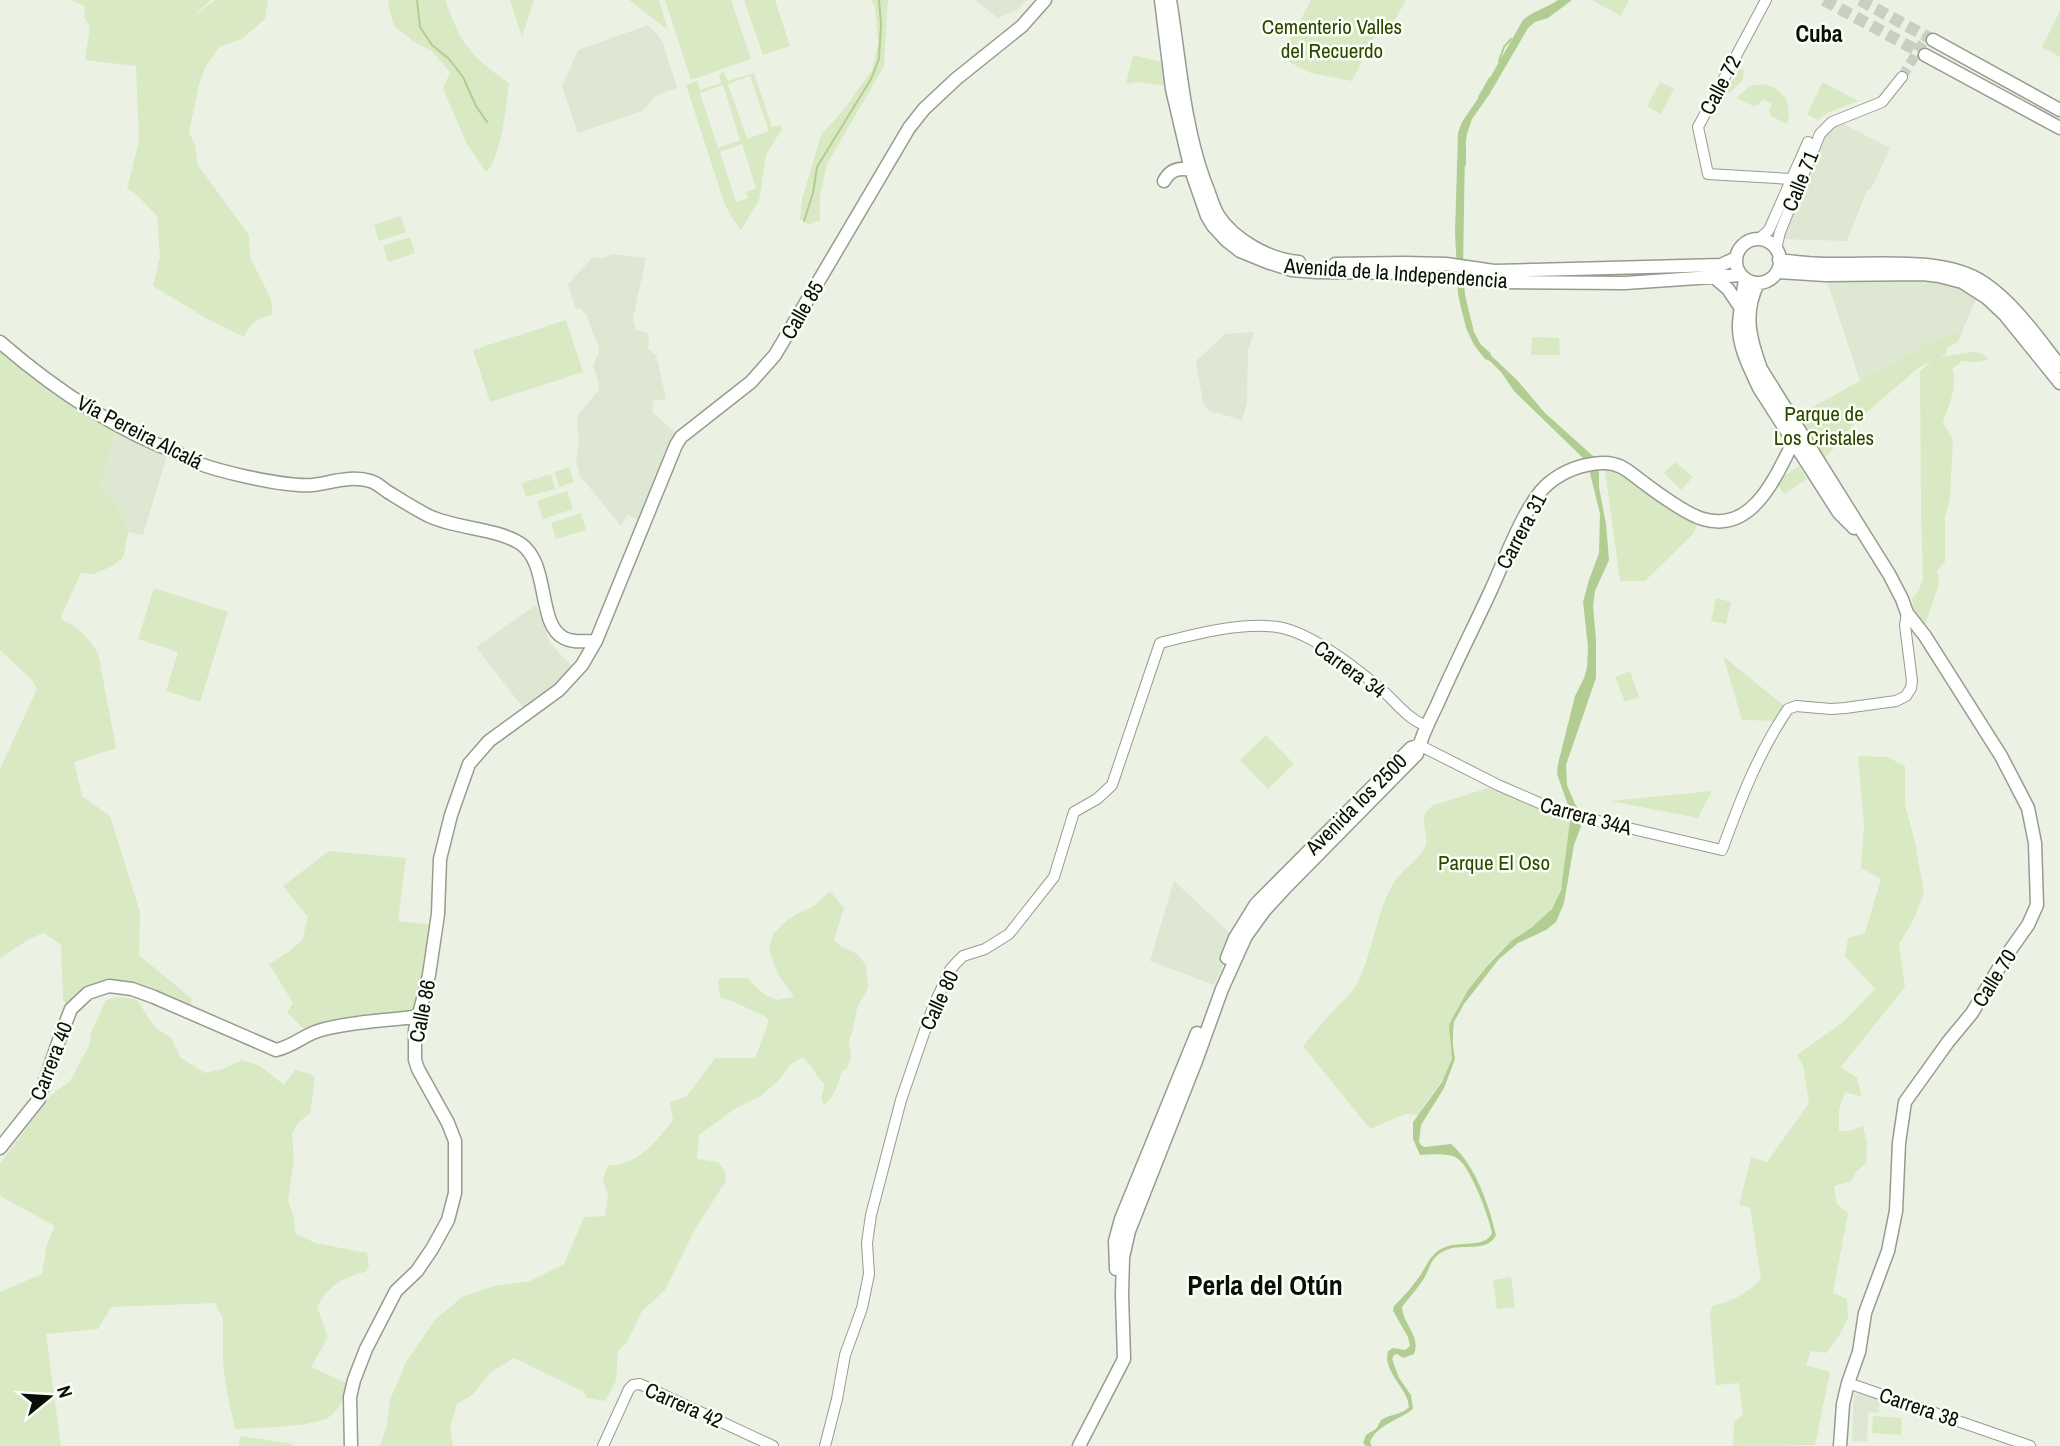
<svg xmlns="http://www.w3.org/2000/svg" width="2060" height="1446" viewBox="0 0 2060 1446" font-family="'Archivo Narrow',sans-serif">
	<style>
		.built { fill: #dde7d2 }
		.green { fill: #d8e9c4; fill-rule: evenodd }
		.water { fill: #b2cd91 }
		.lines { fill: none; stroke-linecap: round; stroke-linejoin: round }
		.stream { stroke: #b2cd91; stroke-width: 2 }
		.minor-tunnel { stroke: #c9d0c3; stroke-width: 10; stroke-dasharray: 10 5; stroke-linecap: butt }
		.major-tunnel { stroke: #c9d0c3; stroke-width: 12; stroke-dasharray: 12 6; stroke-linecap: butt }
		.minor-casing { stroke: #969c90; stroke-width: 12 }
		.major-casing { stroke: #969c90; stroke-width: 15 }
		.minor { stroke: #fff; stroke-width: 10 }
		.major { stroke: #fff; stroke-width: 12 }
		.labels { text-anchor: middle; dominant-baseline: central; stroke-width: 5; stroke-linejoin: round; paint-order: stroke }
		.park-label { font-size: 21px; fill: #2f4501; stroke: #f9fff4 }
		.street-label { font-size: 21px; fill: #0b0d09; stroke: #f9fff4 }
		.neighbourhood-label { font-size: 23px; font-weight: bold; fill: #0b0d09; stroke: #f9fff4 }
		.district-label { font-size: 28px; font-weight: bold; fill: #0b0d09; stroke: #f9fff4 }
	</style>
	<rect width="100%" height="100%" fill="#ebf2e4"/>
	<path class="built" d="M975,0H1027L1017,10L998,18Z
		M648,25L658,35L663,43L677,88L657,95L642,111L578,133L562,86L578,50Z
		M1836,120L1890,148L1876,179L1870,190H1867L1847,241L1778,239L1816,141Z
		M612,254L646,258L633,319L636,330L649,334L648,349L656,355L666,399L653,401V413L681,437L645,523L627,515L621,526L580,476L576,460L579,438L577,422L578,415L598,391L599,383L593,365L598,355L599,346L592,332L587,315L579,308L576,309L568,284L593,257L604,258Z
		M1923,274L1979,293L1963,329L1927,344L1860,381L1825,275Z
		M1254,332L1248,350L1247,403L1242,420L1210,411L1203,403L1196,361L1225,334Z
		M117,424L169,449L143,535L128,532L123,515L100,487Z
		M536,605L550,643L577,672L528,714L476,647Z
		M1174,881L1235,938L1214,985L1150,961Z
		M1854,1394L1880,1395L1879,1413L1868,1412L1867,1442L1852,1441Z"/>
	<path class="green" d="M70,0H211L191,18L215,0H268L265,19L243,38L219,47L205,68L200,81L189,132L195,145L198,165L249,235L250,257L271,299L273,314C258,318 250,323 244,337L206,318L153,286L160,256L157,216L137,195L127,188L139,141L136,66L85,60L90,27L84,16L85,6Z
		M390,0H445C451,15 457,33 467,46C478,61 494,73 509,83C506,106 502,156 486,172L467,144L443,89L450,72L432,51L414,42L394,26L388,4Z
		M510,0H534L522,37Z
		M629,0H659L668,30Z
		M665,0H731L751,59L691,80Z
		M744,0H775L790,46L763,55Z
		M871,0H888L884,66L827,164L820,196V220L809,225L800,219L802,199L821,135L844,109L872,70L878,44L875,7Z
		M1311,0H1406L1386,36L1376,33L1352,81L1311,73L1289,62V60L1286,58L1288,43Z
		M1592,0H1629L1621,16Z
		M2060,11V57L2042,47Z
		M1133,55L1166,63V86L1137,82L1126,84Z
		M1739,68L1744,70L1743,80L1729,93L1723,90L1726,85L1733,80Z
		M724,72L728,81L754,73L772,127L781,125L782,129L766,155L759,200L741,230L732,218L725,205L686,85L697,81L700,90L721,83L719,74ZM750,76L769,131L747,139L728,84ZM723,85L740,140L718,148L700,93ZM742,144L756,188L746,192L748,198L736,202L720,152Z
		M1660,82L1674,89L1661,114L1647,106Z
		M1823,82L1858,101L1829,112L1818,120L1807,114Z
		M1762,84C1783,87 1793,104 1787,124L1771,116L1769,110L1772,104L1763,99L1759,105L1753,106L1736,98L1750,86Z
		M401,216L406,232L379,241L374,225Z
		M410,237L415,253L388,262L383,246Z
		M566,320L583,372L490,402L473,350Z
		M1963,329L1958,342L1947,348L1946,354L1940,357L1973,352L1982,353L1989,360L1976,362L1962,361L1952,369C1959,388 1948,404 1943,423L1953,440L1950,499L1945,517V562L1937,571L1939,584L1924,628L1914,613L1912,598L1918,592L1923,579L1921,511L1920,371L1933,360L1917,369L1859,419L1820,464L1791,419L1927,344Z
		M1532,337L1559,338L1560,355H1531Z
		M0,346L117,424L100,487L123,515L128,532L123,558L112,566L94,574L81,573L61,616L62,620C78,625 89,639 98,653L116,748L74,762L82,796L110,816L140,912L139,955L192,999L190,1012L114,987L88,993L71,1009L63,1000L61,945L44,933L31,938L0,958V769L37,689L32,680L0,650Z
		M1675,462L1693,477L1681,490L1664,473Z
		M1604,463L1700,518L1693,534L1645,581H1620Z
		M1799,466L1807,479L1784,494L1776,481Z
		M569,467L574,482L559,487L555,472Z
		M551,474L555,489L526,497L522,483Z
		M567,491L573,509L543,519L537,501Z
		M581,513L586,530L556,539L551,523Z
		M154,588L228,612L200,702L166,691L178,652L138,639Z
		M1716,598L1731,602L1726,624L1711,621Z
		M1723,656L1788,709L1780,721L1742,720Z
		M1630,671L1639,697L1625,702L1615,677Z
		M1266,735L1294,764L1268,789L1240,760Z
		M1858,756L1887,757L1905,766V805L1915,842L1924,894L1912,923L1899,944L1905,987L1841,1067L1857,1078L1862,1097L1845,1092L1839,1110V1131H1849L1863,1126L1867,1143L1866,1163L1856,1172L1851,1181L1834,1186L1837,1204L1848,1213L1833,1293L1847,1299L1848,1318L1839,1336L1826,1353L1811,1351L1806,1365L1830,1372L1815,1445L1733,1446L1734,1422L1743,1414L1739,1383L1716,1385L1710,1316L1712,1306C1733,1301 1746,1294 1761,1279L1750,1208L1739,1205L1751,1157L1767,1162L1809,1103L1803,1066L1797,1055L1843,1022L1875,989L1845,956L1848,938L1865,933L1881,879L1861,868L1864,824Z
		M1498,785L1570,814C1572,834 1564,892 1552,908C1543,922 1527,928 1515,938C1492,956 1471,982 1458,1008C1451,1021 1449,1035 1451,1050C1452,1056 1454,1053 1452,1060C1446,1081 1428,1095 1419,1115L1405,1114L1370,1129L1303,1046C1312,1035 1321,1024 1331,1013C1339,1004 1350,996 1356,985C1373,955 1375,915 1393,884C1401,871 1413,864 1422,852C1436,836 1411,818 1434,805Z
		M1712,791L1698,818L1610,801Z
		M329,851L406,858L398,921L434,925L417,1015L318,1031L304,1029L287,1012L293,1003L269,964L290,951L302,940L308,917L283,886Z
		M830,891L844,908L834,940L839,945L857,954L866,965L868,988L857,1008L852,1033L849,1040L851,1058L847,1069L842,1071C838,1084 835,1096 824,1105L821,1097L825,1085C815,1076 813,1065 802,1057L790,1065L779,1080L761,1096L736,1108L699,1135L697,1159L718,1162L725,1171L726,1181L695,1229L665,1290L642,1311L627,1342L618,1351L616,1381L605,1401L587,1398L584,1392L514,1358L491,1372L472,1395L457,1404L450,1427L453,1446H380L387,1425L390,1400L406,1362L435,1320L462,1297L494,1286L530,1281L564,1264L584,1217L605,1216L608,1196L603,1179L608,1165C636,1168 658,1139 673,1120L670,1102L686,1097L715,1058H755L769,1021L766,1017L730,1000L720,998L718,980L721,978H747L764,994L776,1000L794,997L778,974L769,950L773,934L786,921L802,911L813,907Z
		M116,997L136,999L155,1027L171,1038L181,1058L205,1073L223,1069L242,1060L260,1066L284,1085L295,1070L313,1075L315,1078L310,1113L298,1123L292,1134L294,1160L288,1201L294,1217L295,1233L315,1243L367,1253L369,1266L365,1272C343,1277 328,1286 317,1307L328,1337L311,1367L351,1385C345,1396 339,1410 329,1417C314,1427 255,1428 235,1429L226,1387L223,1361V1319L215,1303L111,1307L98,1329L46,1334L61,1446H0V1292L42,1274L47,1244L55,1226L0,1196V1164L50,1096L70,1081L89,1046L91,1033L106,1000Z
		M1511,1277L1515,1307L1497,1309L1493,1280Z
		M1873,1416L1902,1418L1901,1435L1872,1433Z
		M240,1436L293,1444V1446H239Z"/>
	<path class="water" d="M1558,0H1572L1548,18L1535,22L1528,28L1489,95L1472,119L1467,134L1465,148L1463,271L1465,295L1474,332L1482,347L1517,380L1545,413L1593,456L1599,473V487L1606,524L1609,560L1595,591L1593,606L1596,640V678L1566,765L1567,785L1575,804L1579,809L1583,821L1574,845L1564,903L1556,922L1546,930L1518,943L1499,959L1464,1004L1454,1022L1453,1031V1046L1455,1059L1444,1088L1421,1125L1419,1142L1422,1146L1425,1147L1451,1144C1475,1164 1489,1205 1496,1235C1488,1253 1463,1243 1446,1250C1430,1257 1431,1267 1423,1280C1417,1289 1409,1298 1402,1307C1403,1325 1421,1335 1414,1354L1403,1358L1397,1354L1394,1355L1392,1359L1399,1378L1411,1395L1413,1409C1399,1420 1377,1425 1370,1442L1372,1446H1366L1363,1443L1366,1435C1377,1428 1375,1432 1381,1420C1390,1414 1402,1415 1409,1407C1408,1388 1382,1372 1388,1351L1393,1348L1405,1350L1410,1346L1408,1337L1393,1311L1394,1306C1403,1297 1412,1287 1419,1277C1427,1266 1430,1254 1443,1248C1458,1240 1485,1249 1492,1233C1489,1217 1471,1168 1458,1159C1448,1152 1432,1155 1420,1155L1413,1139V1122L1442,1082L1452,1059L1449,1026L1452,1019L1468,990L1487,966L1511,941L1532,927L1552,909L1561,890L1570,821L1568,805L1557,774L1558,764L1575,696L1584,678L1587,668L1588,647L1583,602L1589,580L1599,553L1600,514L1590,473L1582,457L1514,391L1501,372L1490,361L1485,359L1474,345L1466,328L1458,295L1455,232L1458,133L1462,122L1479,97L1523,20C1533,11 1547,8 1558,0Z"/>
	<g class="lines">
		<path class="stream" d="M417,0L420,27L432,45L449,59L463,77L476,106L487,122
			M1499,61L1504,47L1511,39
			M1479,97L1490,78
			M1465,165V146
			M804,221L813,193L817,167L871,79L879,59L881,24L879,0
			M1481,346L1490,354
			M1509,377L1518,389"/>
		<path class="minor-tunnel" d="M1902,77L1927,36"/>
		<path class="major-tunnel" d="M1824,0L1925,55
			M1860,0L1933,40"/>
		<g class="minor-casing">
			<path id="minor" d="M1766,0L1698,127L1708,174L1791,179L1798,183
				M1758,240L1769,230L1808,142
				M1776,249L1780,232L1820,134L1832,122L1882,102L1902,77
				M1419,745L1498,785L1560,812L1722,850C1740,801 1758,753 1788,709L1796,706L1831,709L1845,708L1896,701L1906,696L1911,688L1912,681L1905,625L1907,613
				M1848,1383L2030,1446
				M603,1446L629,1389L633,1385L640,1384L773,1446
				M825,1446L837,1399L845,1355L862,1308L869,1274L867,1243L871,1215L901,1100L933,1007L950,970L956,963L963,956L985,949L1009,934L1054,877L1074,812L1097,799L1112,785L1160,643C1195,634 1241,622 1277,627C1309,631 1357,669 1382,690C1396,702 1409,721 1428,726"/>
		</g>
		<g class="major-casing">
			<path id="major" d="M1161,0L1172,89L1191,170L1207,216L1213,226L1226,240L1240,251L1267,262L1292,270L1316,272L1404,273L1495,282L1625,283L1741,275
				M1170,0C1180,61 1183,121 1204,180C1209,191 1212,205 1218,215C1234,240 1270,260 1299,262
				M1933,40L2060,110
				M1925,55L2060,128
				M1164,181C1170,170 1179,167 1191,170
				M1736 261a22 22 0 1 1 44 0a22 22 0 1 1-44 0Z
				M1779,260C1795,262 1811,264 1827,264C1874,265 1945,256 1984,283C2015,304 2037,337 2060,366
				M1335,264L1404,263L1446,264L1494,271L1721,265L1736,258
				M1777,272L1825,275L1923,274L1939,276L1962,282L1987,298L2005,315L2060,383
				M1714,277L1728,289L1740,307
				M1745,279C1743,294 1740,309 1739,324C1738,347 1750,368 1759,388L1839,513L1854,528
				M1758,283C1743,314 1750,339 1761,369L1889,574L1902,599L1907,613L1925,636L2001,756L2028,808L2035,843L2037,905L2028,925L2006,956L1972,1013L1948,1042L1905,1102L1899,1143L1896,1211L1888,1251L1865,1313L1859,1352L1848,1383L1843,1404L1840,1446
				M0,342C53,388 112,428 178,453C198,469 285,487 312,485C330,483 351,475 370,481C376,482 382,488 388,492C401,500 415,509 429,516C457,529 497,528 521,544C550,564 537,625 564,638C573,643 586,641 596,641
				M1227,958L1235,938L1256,904L1411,748L1419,745
				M0,1148L39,1099L60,1037L71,1009L88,993L109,986L132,989L154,997L276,1050C294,1046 305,1034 321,1030C353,1021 387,1021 420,1016
				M1116,1269L1115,1241L1121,1219L1197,1033
				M351,1446L350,1397L354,1380L366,1349L396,1291L417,1271L432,1249L448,1220L455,1193V1141L448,1123L418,1069L415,1060V1030L429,975L438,914L440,859L451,815L469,764L489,741L559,690L582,665L596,641L676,445L681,437L751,382L775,355L909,128L924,109L956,79L1022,26L1045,0
				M1079,1446L1124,1359L1122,1295L1123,1257L1129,1231L1196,1061L1222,989L1246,936L1264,911L1287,886L1417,754C1421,737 1429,721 1437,705C1454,666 1473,629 1491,590C1504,562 1526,501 1549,483C1565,470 1582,464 1602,463C1621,462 1630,473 1644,483C1657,493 1688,515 1703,519C1757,535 1779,467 1799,431"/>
		</g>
		<use href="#minor" class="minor"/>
		<use href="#major" class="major"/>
	</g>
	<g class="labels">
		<g class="park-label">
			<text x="1332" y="26">Cementerio Valles<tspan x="1332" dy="24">del Recuerdo</tspan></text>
			<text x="1824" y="413">Parque de<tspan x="1824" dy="24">Los Cristales</tspan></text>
			<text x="1494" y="862">Parque El Oso</text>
		</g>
		<g class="street-label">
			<text transform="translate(1720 85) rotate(-62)">Calle 72</text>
			<text transform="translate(1800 181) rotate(-68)">Calle 71</text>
			<text transform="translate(1396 273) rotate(4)">Avenida de la Independencia</text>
			<text transform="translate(802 310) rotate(-60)">Calle 85</text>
			<text transform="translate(140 432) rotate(27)">Vía Pereira Alcalá</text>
			<text transform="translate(1521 531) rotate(-62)">Carrera 31</text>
			<text transform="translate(1350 669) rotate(36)">Carrera 34</text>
			<text transform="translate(1356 804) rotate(-45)">Avenida los 2500</text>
			<text transform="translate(1586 816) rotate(15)">Carrera 34A</text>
			<text transform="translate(1994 978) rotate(-58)">Calle 70</text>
			<text transform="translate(939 1000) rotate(-65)">Calle 80</text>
			<text transform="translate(422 1011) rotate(-79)">Calle 86</text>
			<text transform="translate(51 1061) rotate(-69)">Carrera 40</text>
			<text transform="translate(684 1405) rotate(24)">Carrera 42</text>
			<text transform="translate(1919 1407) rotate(19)">Carrera 38</text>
		</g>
		<g class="neighbourhood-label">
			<text x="1819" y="33">Cuba</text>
		</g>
		<g class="district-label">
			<text x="1265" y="1285">Perla del Otún</text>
		</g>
	</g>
	<g transform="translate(49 1397) rotate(72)" stroke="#f9fff4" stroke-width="5" paint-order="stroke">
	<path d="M0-5L12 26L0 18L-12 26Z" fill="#0b0d09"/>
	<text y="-10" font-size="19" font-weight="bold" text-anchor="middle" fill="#0b0d09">N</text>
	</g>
</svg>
